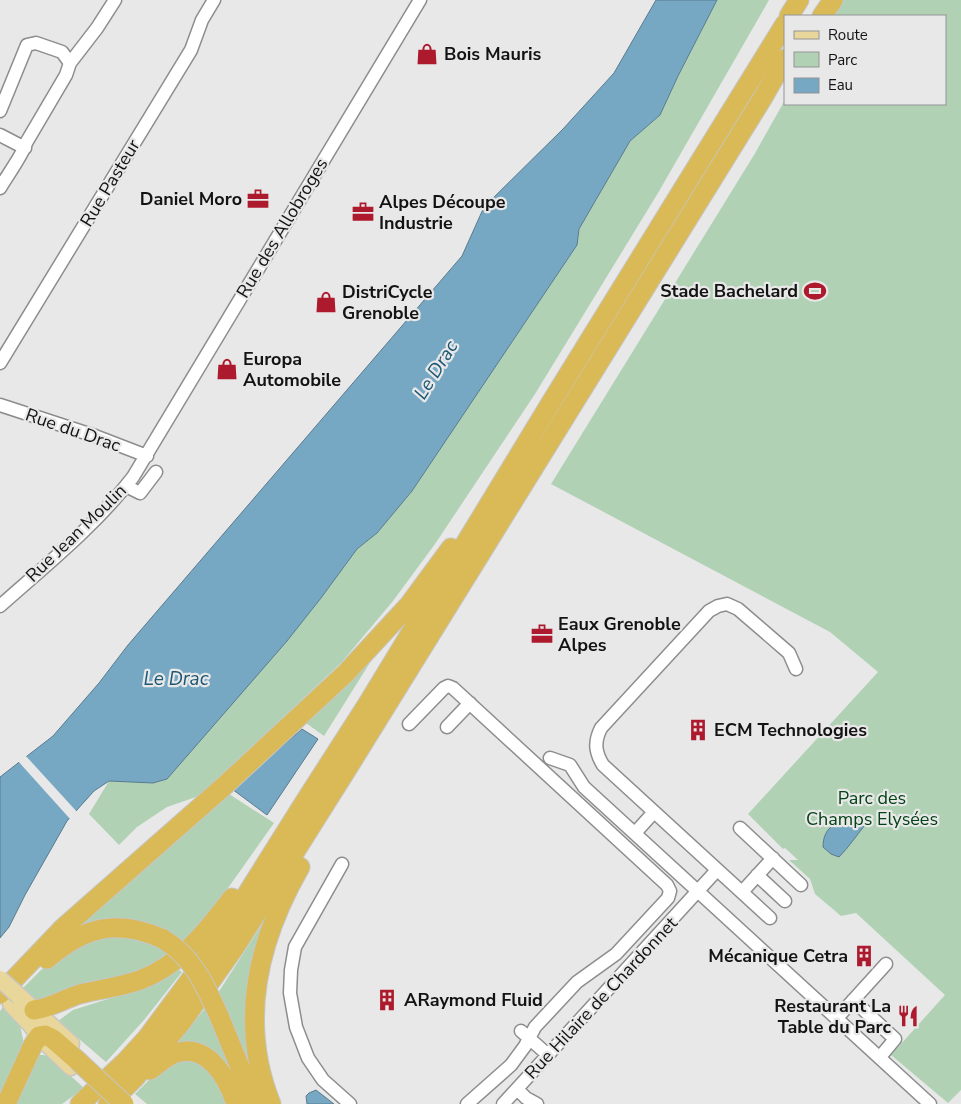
<svg xmlns="http://www.w3.org/2000/svg" width="961" height="1104" viewBox="0 0 961 1104" font-family="'Nunito Sans',sans-serif">
	<style>
		.green { fill: #b1d1b4 }
		.water { fill: #77a8c3; stroke: #597b8e }
		.pier { fill: #e8e8e9 }
		.lines { fill: none; stroke-linecap: round; stroke-linejoin: round }
		.minor-casing { stroke: #8c8d8e; stroke-width: 15 }
		.major-casing { stroke: #c6c6c6; stroke-width: 19 }
		.highway-casing { stroke: #c6c6c6; stroke-width: 21 }
		.minor { stroke: #fff; stroke-width: 12 }
		.major { stroke: #e9d69a; stroke-width: 16 }
		.highway { stroke: #daba56; stroke-width: 19 }
		.major-bridge-casing { stroke: #c6c6c6; stroke-width: 19; stroke-linecap: butt }
		.highway-bridge-casing { stroke: #c6c6c6; stroke-width: 21; stroke-linecap: butt }
		.major-bridge { stroke: #e9d69a; stroke-width: 16 }
		.highway-bridge { stroke: #daba56; stroke-width: 19 }
		.labels { text-anchor: middle; dominant-baseline: central; stroke-width: 4.5; stroke-linejoin: round; paint-order: stroke }
		.poi-label { font-size: 18px; font-weight: bold; fill: #131313; stroke: #e8e8e9; text-anchor: start }
		.street-label { font-size: 18px; fill: #131313; stroke: #e8e8e9 }
		.park-label { font-size: 18px; fill: #024215; stroke: #e8e8e9 }
		.water-label { font-size: 19px; font-style: italic; fill: #1b5774; stroke: #e8e8e9 }
	</style>
	<rect width="100%" height="100%" fill="#e8e8e9"/>
	<path class="green" d="M717,0H769L658,193L535,394L435,544L393,601L341,663L199,796L167,807L137,827L119,845L89,814L109,781H131L287,641L321,598L357,549L377,533L412,491L577,245L579,229L630,141L660,115L678,76Z
		M842,0H961V1090L948,1103L891,1055L945,995L856,913L841,916L815,894L810,879L789,860H798L785,848L783,849L748,814L878,672L830,632L551,484L754,155L785,100V104H945V16H832Z
		M371,661L324,736L306,723L364,662Z
		M229,794L274,823L211,912L183,942C160,928 138,916 111,919C97,921 86,928 73,927Z
		M269,913L252,981L266,1104L218,993Z
		M128,933L175,954L154,968L37,1001L18,993L43,968L55,958L85,941Z
		M177,969L182,972L144,1020L106,1062L58,1021L73,1010L130,992Z
		M208,1005L253,1104L214,1052L203,1045H177L176,1043Z
		M4,1006L20,1025L24,1044L0,1102V1011Z
		M39,1055H44L50,1057L84,1088L62,1104H12L36,1057Z
		M176,1059L204,1062L230,1104H147L135,1094L162,1067Z"/>
	<path class="water" d="M656,0H717L678,76L660,115L630,141L579,229L577,245L412,491L377,533L357,549L321,598L287,641L167,779L153,783L109,781L94,791L67,821L25,895L9,927L0,938V777L53,736L99,683L128,645L462,256L484,207L563,129L614,73Z
		M302,729L318,739L267,815L232,789Z
		M858,816L865,825C856,836 849,847 839,857L831,854L823,847C823,825 839,821 858,816Z
		M316,1090L334,1104H307L306,1096L309,1093Z"/>
	<path class="pier" d="M25,755L78,813L71,820L17,760Z"/>
	<g class="lines">
		<g class="minor-casing">
			<path id="minor" d="M0,111L27,45L36,43L62,52L70,63
				M0,135L25,148
				M0,188C5,179 25,151 26,143L66,75L70,63L97,28L115,0
				M0,363L191,50L202,20L214,0
				M0,405L95,436L147,456
				M126,486L140,493L156,472
				M0,606C45,566 96,525 133,477L420,0
				M409,724L444,688L448,686L453,688L667,885L670,891L668,898L616,954L577,982L535,1027L525,1046L511,1065L467,1104
				M447,727L470,703
				M550,758L570,765L584,787L930,1104
				M740,828L801,885
				M635,833L654,812
				M342,864L295,947L291,970L290,993L296,1027L308,1058L323,1080L350,1104
				M757,875L785,901
				M742,892L773,858
				M770,918L603,765C595,752 594,742 601,728L709,611L718,606L727,604L738,609L789,653L796,669
				M853,1000L895,1039L880,1057
				M837,1018L886,964
				M521,1031L548,1055
				M517,1089L526,1098L537,1104
				M503,1104L717,870"/>
		</g>
		<g class="major-casing">
			<path id="major" d="M19,996L71,1044
				M11,1004L31,1025L39,1036L71,1067"/>
		</g>
		<g class="highway-casing">
			<path id="highway" d="M789,16L799,0
				M822,16L833,0
				M47,959C84,927 117,918 163,939
				M0,994L62,929L222,788L346,673L409,605L451,548
				M34,1010C50,1008 64,999 80,994C100,989 121,987 140,980C180,965 207,931 232,898
				M219,1016L255,1104
				M150,1070C158,1064 165,1058 173,1054C207,1041 227,1077 236,1104
				M6,1104L33,1045L39,1036L45,1035L53,1039L78,1061
				M80,1104L125,1062L147,1038L208,956L304,803L367,705L552,401L785,24
				M108,1104L134,1079L181,1023L235,947L344,774L762,99L785,59
				M271,1104C238,1022 257,942 300,867"/>
		</g>
		<use href="#minor" class="minor"/>
		<use href="#major" class="major"/>
		<use href="#highway" class="highway"/>
		<g class="major-bridge-casing">
			<path id="major-bridge" d="M0,979L19,996"/>
		</g>
		<g class="highway-bridge-casing">
			<path id="highway-bridge" d="M163,939C193,957 205,985 219,1016
				M78,1061L124,1104"/>
		</g>
		<use href="#major-bridge" class="major-bridge"/>
		<use href="#highway-bridge" class="highway-bridge"/>
	</g>
	<defs>
		<g id="shop-bare" transform="scale(1.725)"><path d="M-5-2.5h2.3a2.7 3.5 0 0 1 5.4 0H5L5.5 6h-11ZM-1.5-2.5h3a1.5 2.3 0 0 0-3 0Z" fill="#ae1a2d" stroke="#e8e8e9" stroke-width="2.5" paint-order="stroke"/></g>
		<g id="office-bare" transform="scale(1.725)"><path d="M-6-3h4V-5.5h4V-3h4V5H-6ZM-1-4.5V-3h2v-1.5ZM-6 0V1H6V0Z" fill="#ae1a2d" stroke="#e8e8e9" stroke-width="2.5" paint-order="stroke"/></g>
		<g id="stadium-bare" transform="scale(1.725)"><path d="M0-5a6.5 5 0 1 0 0 10a6.5 5 0 1 0 0-10ZM-3.5-1.8h7v3.6h-7Z" fill="#ae1a2d" stroke="#e8e8e9" stroke-width="2.5" paint-order="stroke"/></g>
		<g id="building-bare" transform="scale(1.725)"><path d="M-4-6H4V6H1V3H-1V6H-4ZM-2.5-4.3h1.7v1.8h-1.7ZM.8-4.3h1.7v1.8H.8ZM-2.5-1h1.7V.8h-1.7ZM.8-1h1.7V.8H.8Z" fill="#ae1a2d" stroke="#e8e8e9" stroke-width="2.5" paint-order="stroke"/></g>
		<g id="restaurant-bare" transform="scale(1.725)"><path d="M-5-6h1v4h1v-4h1v4h1v-4h1v5L-1.5 .5V6h-2V.5L-5-1ZM5-6V6H3V1.5H1.5Q1.5-4 5-6Z" fill="#ae1a2d" stroke="#e8e8e9" stroke-width="2.5" paint-order="stroke"/></g>
	</defs>
	<g fill-rule="evenodd">
		<use href="#shop-bare" x="427" y="54"/>
		<use href="#office-bare" x="258" y="199"/>
		<use href="#office-bare" x="363" y="212"/>
		<use href="#stadium-bare" x="815" y="291"/>
		<use href="#shop-bare" x="326" y="302"/>
		<use href="#shop-bare" x="227" y="369"/>
		<use href="#office-bare" x="542" y="634"/>
		<use href="#building-bare" x="698" y="730"/>
		<use href="#building-bare" x="864" y="956"/>
		<use href="#building-bare" x="387" y="1000"/>
		<use href="#restaurant-bare" x="908" y="1016"/>
	</g>
	<g class="labels">
		<g class="poi-label">
			<text x="444" y="54">Bois Mauris</text>
			<text x="242" y="199" text-anchor="end">Daniel Moro</text>
			<text x="379" y="202">Alpes Découpe<tspan x="379" dy="21">Industrie</tspan></text>
			<text x="798" y="291" text-anchor="end">Stade Bachelard</text>
			<text x="342" y="292">DistriCycle<tspan x="342" dy="21">Grenoble</tspan></text>
			<text x="243" y="359">Europa<tspan x="243" dy="21">Automobile</tspan></text>
			<text x="558" y="624">Eaux Grenoble<tspan x="558" dy="21">Alpes</tspan></text>
			<text x="714" y="730">ECM Technologies</text>
			<text x="848" y="956" text-anchor="end">Mécanique Cetra</text>
			<text x="404" y="1000">ARaymond Fluid</text>
			<text x="891" y="1006" text-anchor="end">Restaurant La<tspan x="891" dy="21">Table du Parc</tspan></text>
		</g>
		<g class="street-label">
			<text transform="translate(110 183) rotate(-59)">Rue Pasteur</text>
			<text transform="translate(282 228) rotate(-59)">Rue des Allobroges</text>
			<text transform="translate(73 430) rotate(19)">Rue du Drac</text>
			<text transform="translate(76 533) rotate(-44)">Rue Jean Moulin</text>
			<text transform="translate(601 998) rotate(-47)">Rue Hilaire de Chardonnet</text>
		</g>
		<g class="park-label">
			<text x="872" y="798">Parc des<tspan x="872" dy="21">Champs Elysées</tspan></text>
		</g>
		<g class="water-label">
			<text transform="translate(436 370) rotate(-58)">Le Drac</text>
			<text x="176" y="679">Le Drac</text>
		</g>
	</g>
	<rect x="784" y="15" width="162" height="90" fill="#e8e8e9" stroke="#939393"/>
	<rect x="794" y="31" width="25" height="8" fill="#e9d69a" stroke="#939393"/>
	<text x="828" y="40" font-size="15" fill="#131313">Route</text>
	<rect x="794" y="52" width="25" height="15" fill="#b1d1b4" stroke="#939393"/>
	<text x="828" y="65" font-size="15" fill="#131313">Parc</text>
	<rect x="794" y="78" width="25" height="15" fill="#77a8c3" stroke="#939393"/>
	<text x="828" y="90" font-size="15" fill="#131313">Eau</text>
</svg>
